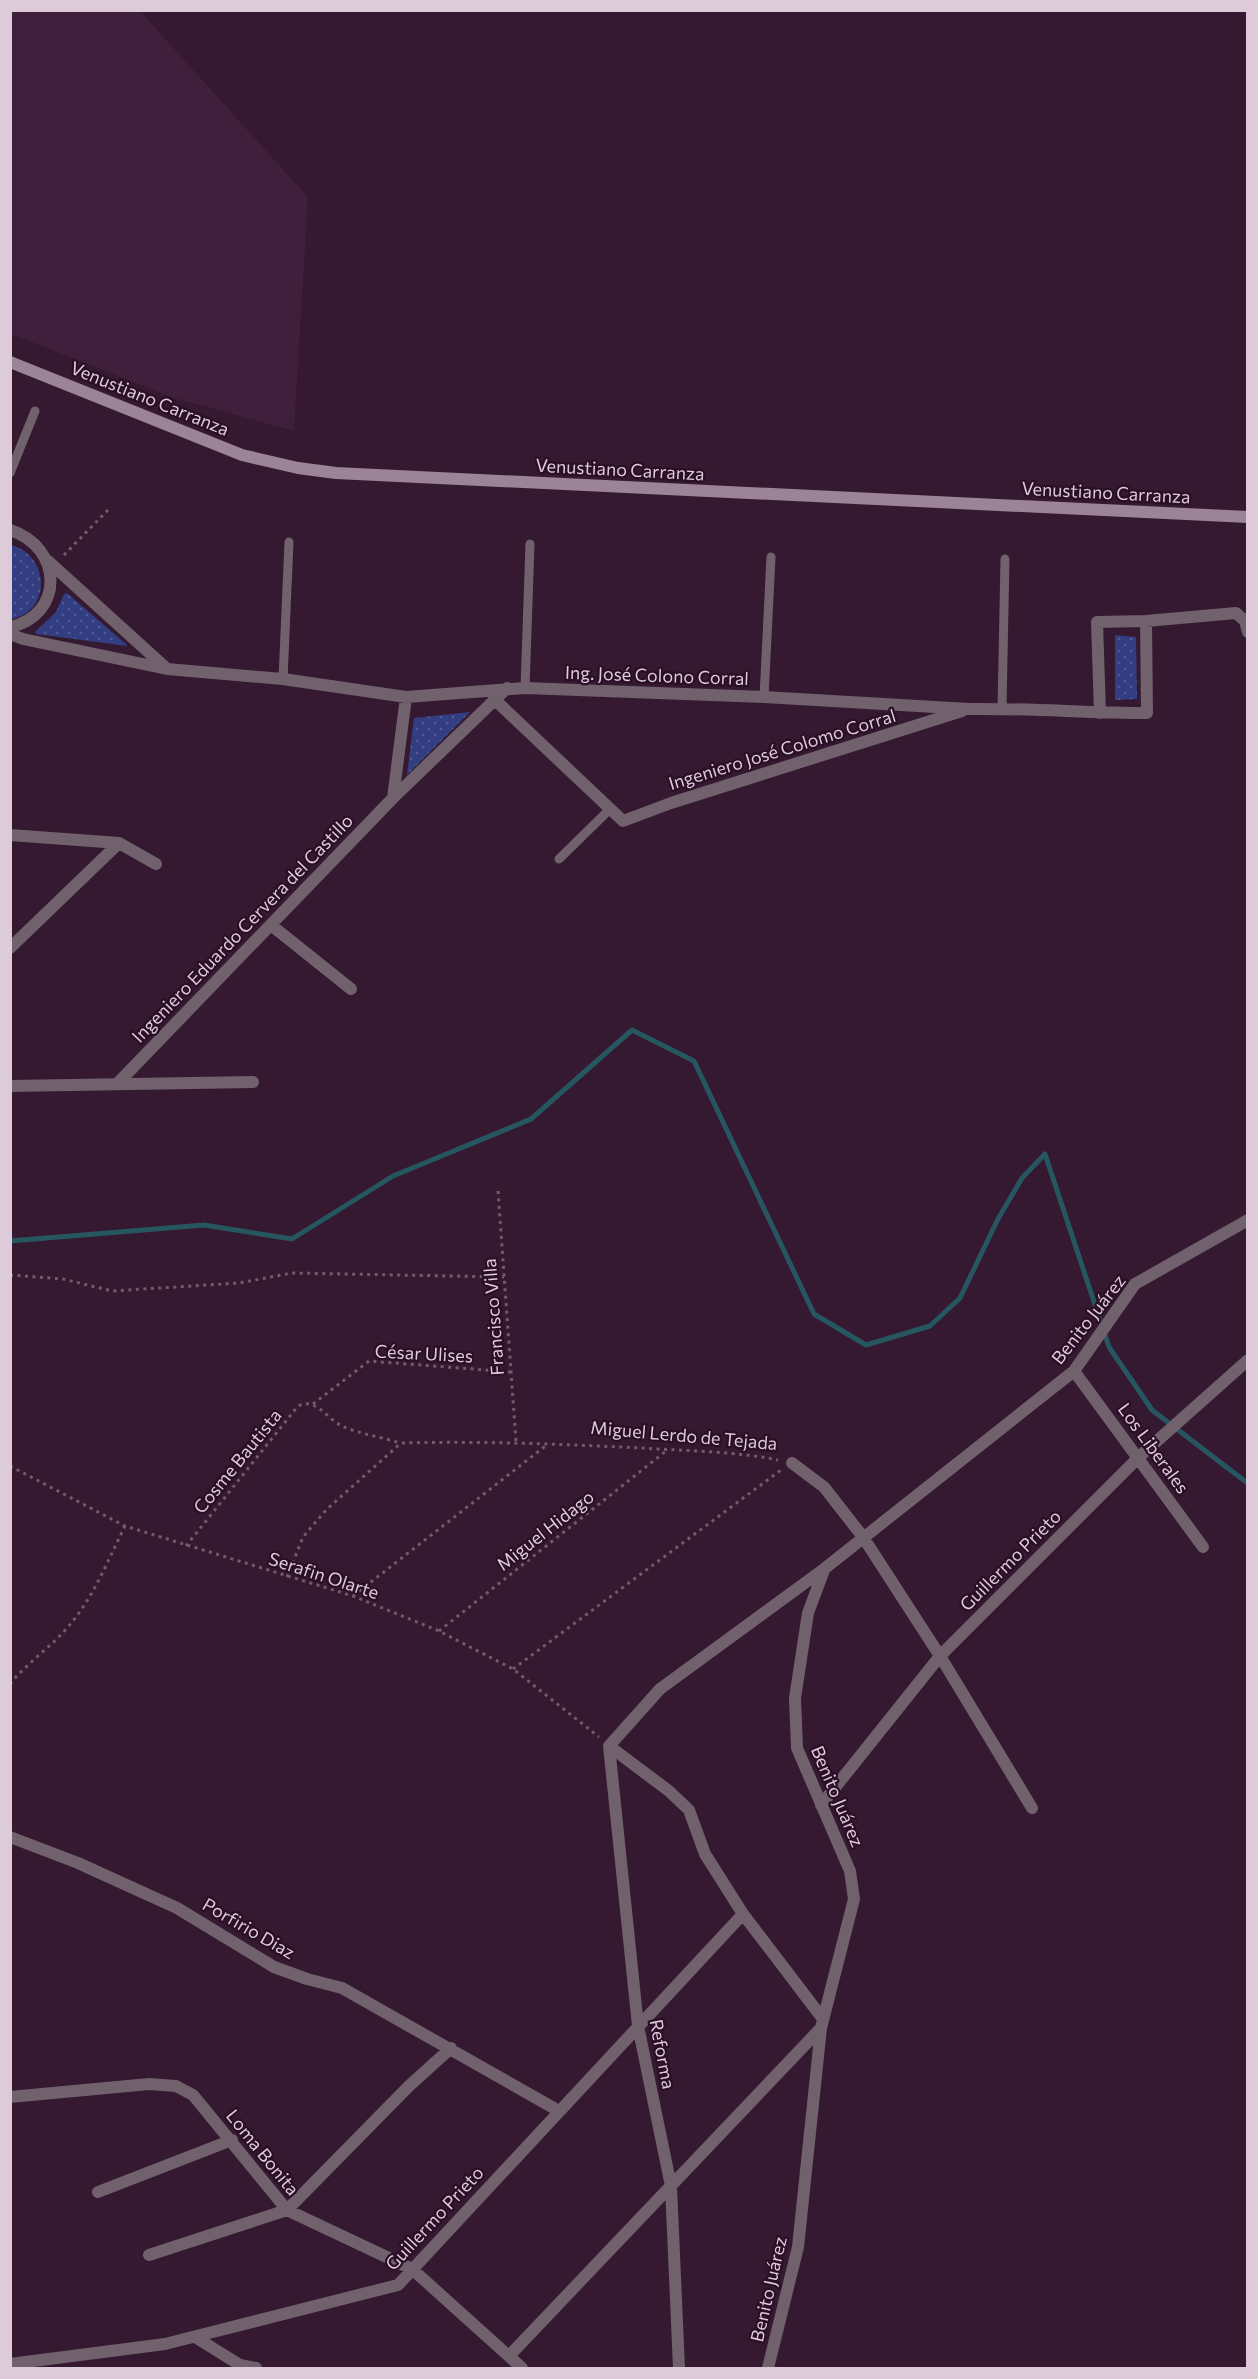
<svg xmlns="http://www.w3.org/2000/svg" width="1258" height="2379" viewBox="0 0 1258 2379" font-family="Commissioner,sans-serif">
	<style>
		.built { fill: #3f1f3b }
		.grass { fill: url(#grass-dots) }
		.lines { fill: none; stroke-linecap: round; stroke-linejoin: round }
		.stream { stroke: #26565f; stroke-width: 5 }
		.path { stroke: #735b6f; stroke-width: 3; stroke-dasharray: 3 4.5; stroke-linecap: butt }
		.service { stroke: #70616d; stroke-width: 9 }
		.minor { stroke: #70616d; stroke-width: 12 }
		.secondary { stroke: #9b8497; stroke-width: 12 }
		.labels { text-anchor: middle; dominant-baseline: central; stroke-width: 4.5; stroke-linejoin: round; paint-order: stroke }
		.street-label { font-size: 18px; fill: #decbda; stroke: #2a0f26 }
	</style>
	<defs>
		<pattern id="grass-dots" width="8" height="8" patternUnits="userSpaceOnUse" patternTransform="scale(1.5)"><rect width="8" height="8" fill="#323e81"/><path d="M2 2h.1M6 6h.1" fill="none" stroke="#4f5992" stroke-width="1.8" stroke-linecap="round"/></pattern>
	</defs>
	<rect width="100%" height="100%" fill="#341930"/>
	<path class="built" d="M10,11H140L308,197L294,431L174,398L11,334Z"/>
	<path class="grass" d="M11,545C50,555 52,612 11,619Z
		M67,593L127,645V646L36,634L35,632L56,612L64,594Z
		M1115,635L1136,637L1137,699L1115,700Z
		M470,712L407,775L414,718Z"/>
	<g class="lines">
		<path class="stream" d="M10,1241L204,1225L292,1239L393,1176L531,1119L632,1030L694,1061L814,1314L866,1345L930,1326L960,1298L998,1219L1022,1178L1045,1154L1109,1347L1152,1410L1246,1482"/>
		<path class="path" d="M64,555L108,510
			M498,1191L516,1441
			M10,1275L63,1279L112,1291L239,1283L292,1273L504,1277
			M313,1404L369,1361L511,1372
			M10,1466L125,1526L353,1596L439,1631L513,1669L599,1737
			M186,1546L298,1406C316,1397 327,1419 342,1426C359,1434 382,1437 400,1443
			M287,1577L303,1537L326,1510L401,1443C482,1441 561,1444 641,1448C686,1451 734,1451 778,1460
			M353,1596L548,1444
			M439,1631L666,1451
			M513,1669L781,1470
			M10,1684C27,1663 50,1648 67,1628C93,1599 108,1560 125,1526"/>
		<path class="service" d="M10,473L35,411
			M283,679L289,542
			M525,688L530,544
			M764,697L771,557
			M1002,708L1005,559
			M559,859L610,809"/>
		<path class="minor" d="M10,530C63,547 65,615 10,627
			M48,561L166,668
			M1146,621L1236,613L1245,621L1248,632
			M10,634L23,639L167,669L283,679L406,697L525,688L764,697L969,709C1028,708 1088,713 1147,713L1146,621L1097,622L1100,713
			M494,699L623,821L671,803L962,711
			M393,798L406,697
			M10,835L119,843L156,864
			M271,925L351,989
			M10,948L119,843
			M117,1084L393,798L507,688
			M10,1086L253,1082
			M1074,1371L1203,1547
			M792,1463L824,1487L863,1537L940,1656L1032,1808
			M609,1746L660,1689L824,1569L1074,1371L1135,1284L1248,1220
			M609,1746L638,2026L671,2186L679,2368
			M609,1746L669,1791L689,1810L705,1854L743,1914L823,2019
			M821,1805L940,1656L1139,1457L1248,1360
			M10,1837L78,1863L177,1908L274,1967L307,1979L342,1988L559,2111
			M10,2097L149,2084L176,2086L193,2095L287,2210L412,2269L522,2368
			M98,2192L232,2140
			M149,2255L287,2210L409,2086L451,2048
			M195,2337L240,2365L256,2368
			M509,2356L821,2028
			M10,2364L165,2344L398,2285L743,1914
			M768,2368L798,2247L821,2028L854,1899L850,1871L797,1748L795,1698L808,1613L824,1570"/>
		<path class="secondary" d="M10,362L242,455L298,468L336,473L1248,517"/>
	</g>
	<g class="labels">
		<g class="street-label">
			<text transform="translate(150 398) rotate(22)">Venustiano Carranza</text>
			<text transform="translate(620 469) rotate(3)">Venustiano Carranza</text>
			<text transform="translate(1106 492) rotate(3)">Venustiano Carranza</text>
			<text transform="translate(657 675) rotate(2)">Ing. José Colono Corral</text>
			<text transform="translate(782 749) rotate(-17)">Ingeniero José Colomo Corral</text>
			<text transform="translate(242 928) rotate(-46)">Ingeniero Eduardo Cervera del Castillo</text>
			<text transform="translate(493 1317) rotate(-94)">Francisco Villa</text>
			<text transform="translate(1088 1319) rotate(-52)">Benito Juárez</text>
			<text transform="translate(424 1353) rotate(3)">César Ulises</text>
			<text transform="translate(684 1435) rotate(5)">Miguel Lerdo de Tejada</text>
			<text transform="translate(1154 1448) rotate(54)">Los Liberales</text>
			<text transform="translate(237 1461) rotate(-51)">Cosme Bautista</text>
			<text transform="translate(545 1530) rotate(-38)">Miguel Hidago</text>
			<text transform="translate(1010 1560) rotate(-45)">Guillermo Prieto</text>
			<text transform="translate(324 1575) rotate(18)">Serafin Olarte</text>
			<text transform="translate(838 1796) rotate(67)">Benito Juárez</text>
			<text transform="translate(249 1928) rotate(30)">Porfirio Diaz</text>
			<text transform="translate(663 2054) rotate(79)">Reforma</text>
			<text transform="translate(263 2152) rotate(51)">Loma Bonita</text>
			<text transform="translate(434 2218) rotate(-47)">Guillermo Prieto</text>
			<text transform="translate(768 2289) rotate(-77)">Benito Juárez</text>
		</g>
	</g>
	<rect width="1258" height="2379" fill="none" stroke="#decbda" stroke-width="24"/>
</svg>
